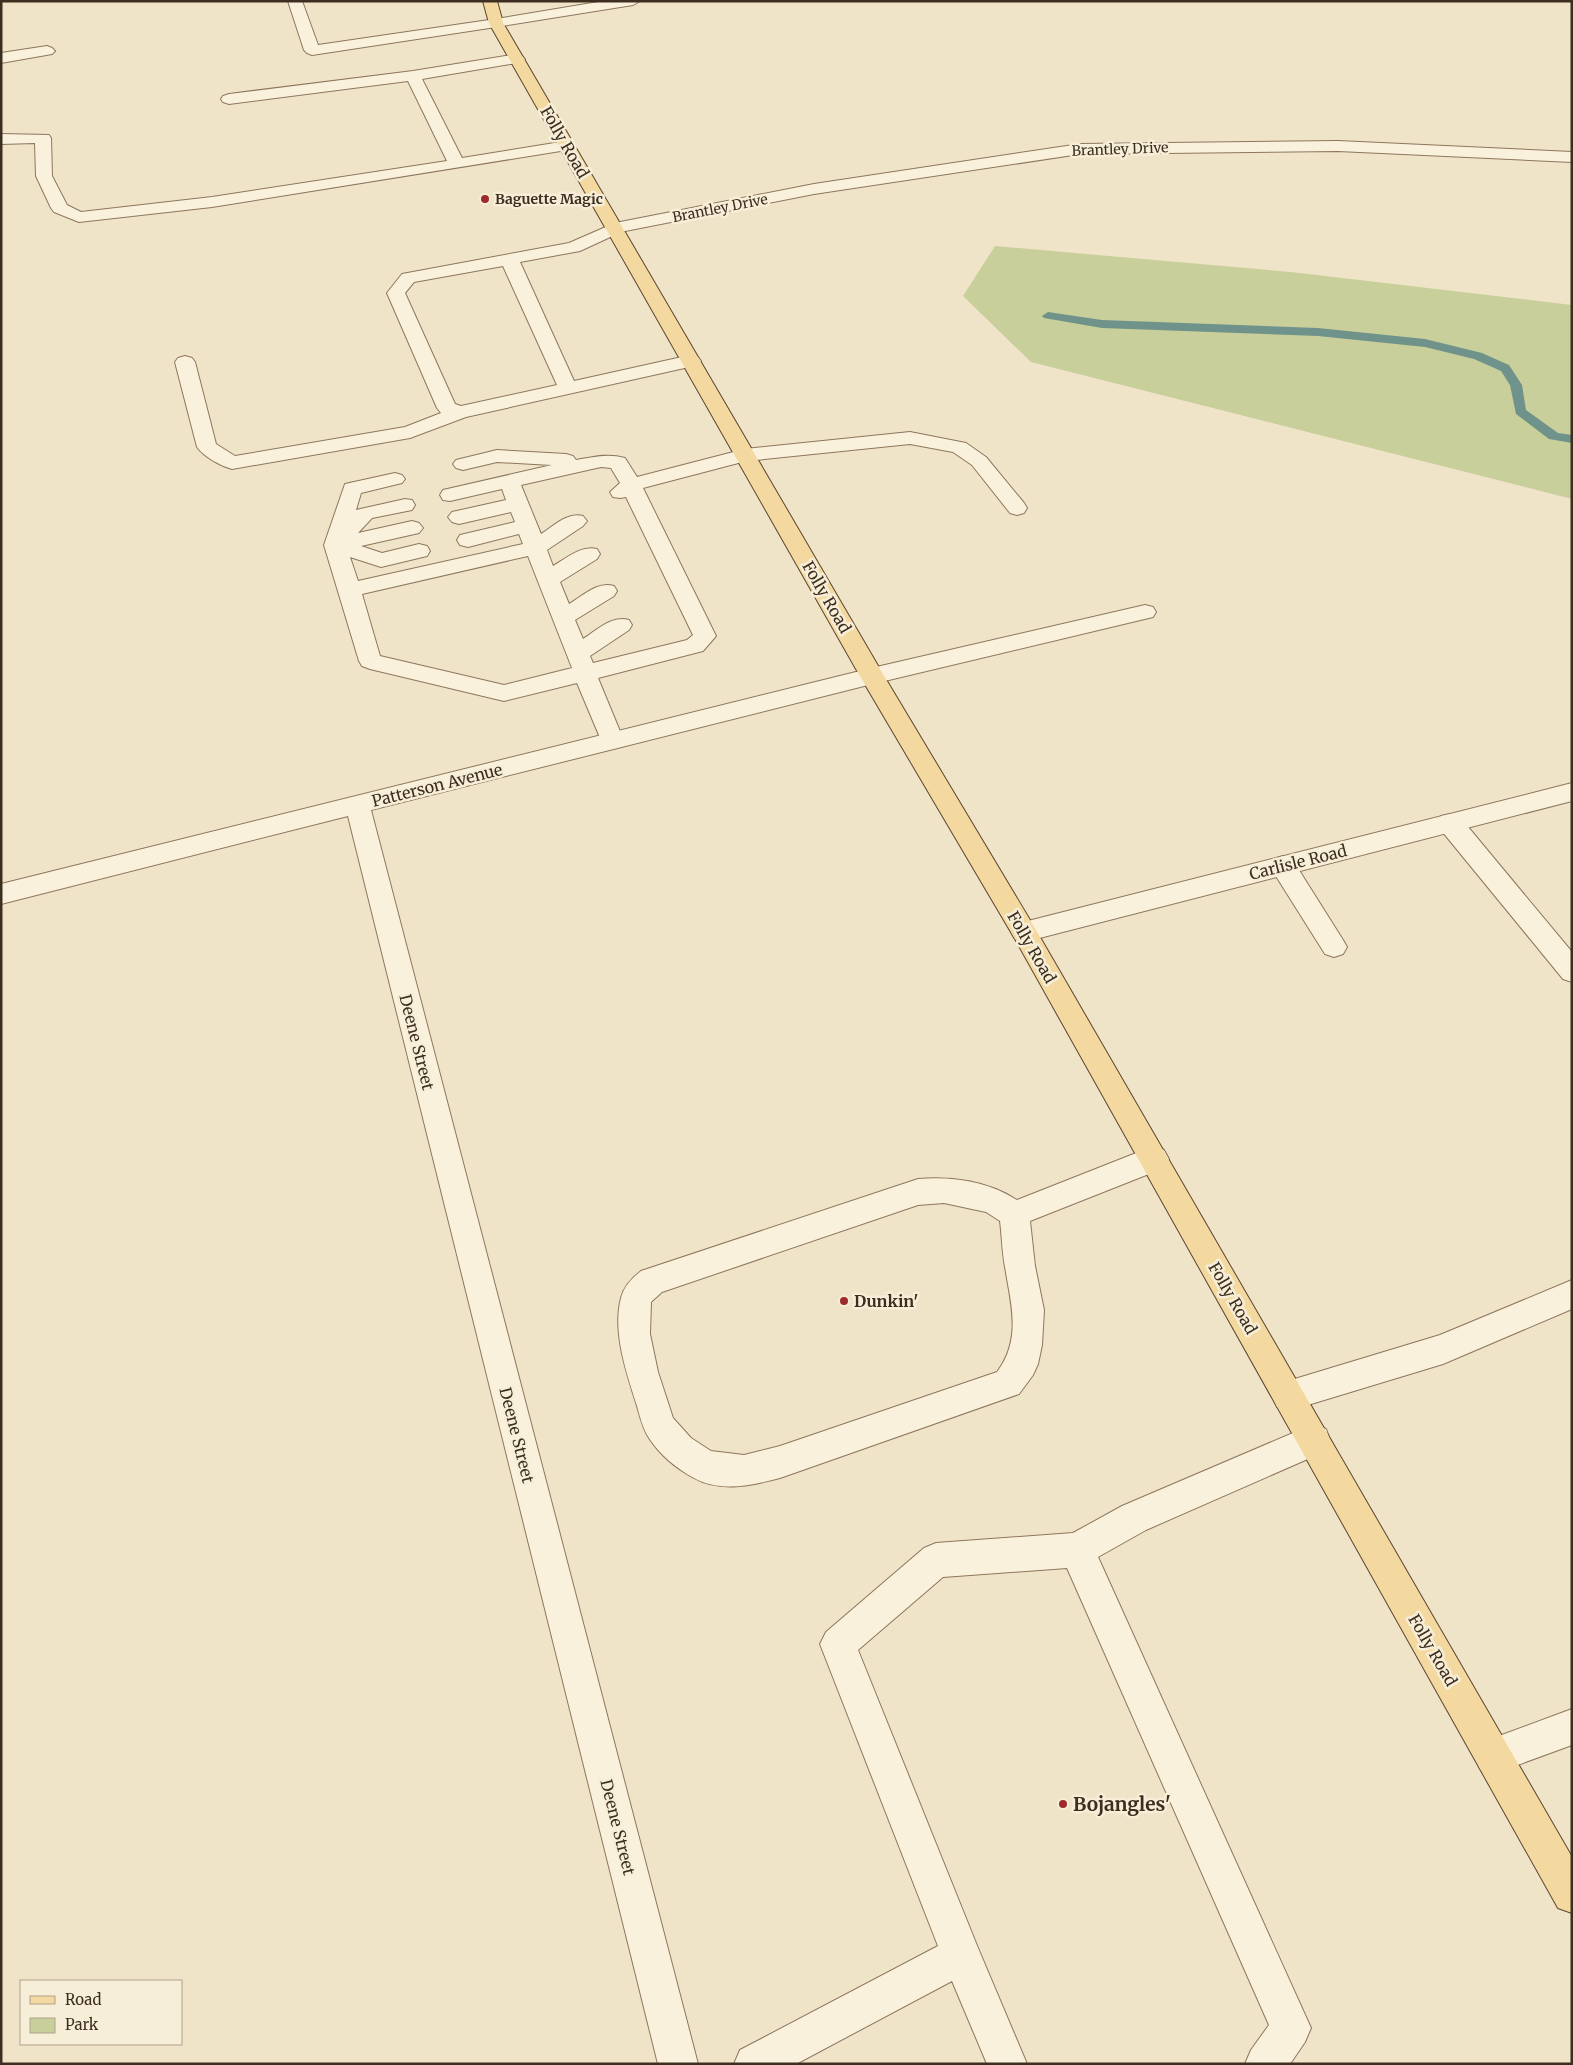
<svg xmlns="http://www.w3.org/2000/svg" width="1573" height="2065" viewBox="0 0 1573 2065" font-family="Merriweather,serif">
	<style>
		.green { fill: #c9cf9b }
		.lines { fill: none; stroke-linecap: round; stroke-linejoin: round }
		.stream { fill: #6f938a; fill-rule: evenodd }
		.lane-casing { stroke: #8d765c; stroke-width: 2 }
		.street-casing { stroke: #8d765c; stroke-width: 2 }
		.primary-casing { stroke: #5b4430; stroke-width: 2 }
		.lane { fill: #faf1dc; fill-rule: evenodd }
		.street { fill: #faf1dc; fill-rule: evenodd }
		.primary { fill: #f3d9a0; fill-rule: evenodd }
		.poi-dot { fill: #9e2a2b; stroke: #f7eed8; stroke-width: 2 }
		.labels { text-anchor: middle; dominant-baseline: central; stroke-width: 5; stroke-linejoin: round; paint-order: stroke }
		.far-street-label { font-size: 14px; fill: #3d2e20; stroke: #f7eed8 }
		.far-poi-label { font-size: 14px; font-weight: bold; fill: #3d2e20; stroke: #f7eed8; text-anchor: start }
		.street-label { font-size: 16px; fill: #3d2e20; stroke: #f7eed8 }
		.poi-label { font-size: 16px; font-weight: bold; fill: #3d2e20; stroke: #f7eed8; text-anchor: start }
		.near-poi-label { font-size: 19px; font-weight: bold; fill: #3d2e20; stroke: #f7eed8; text-anchor: start }
	</style>
	<rect width="100%" height="100%" fill="#f0e4c8"/>
	<path class="green" d="M995,246L1291,272L1572,305V499L1031,362L963,296Z"/>
	<g class="lines">
		<path class="stream" d="M1048,312L1102,320L1318,328L1425,339L1482,353L1509,365L1522,385L1526,410L1558,433L1572,435V443L1549,439L1516,414L1510,385L1501,371L1474,359L1425,347L1318,336L1102,328L1044,318L1042,316Z"/>
		<g class="lane-casing">
			<path id="lane" d="M288,1H302L318,45L496,19L501,20L503,23L501,26L496,27L312,55L307,53L304,50Z
				M47,46L52,48L55,51L52,54L1,63V53Z
				M517,54L522,56L525,59L522,62L422,79L462,158L567,141L573,143L575,146L573,149L212,207L79,222L54,212L51,208L36,176L35,143L1,144V134L49,135L51,138L52,176L67,205L81,212L212,197L447,161L408,81L229,104L223,102L221,99L223,96L229,94L413,71Z
				M615,223L621,224L624,228L621,232L580,251L520,262L574,381L691,355L698,357L701,361L698,365L466,417L410,438L232,469C221,466 204,457 197,447L175,362L178,358L185,356L192,358L195,362L216,444L235,456L405,427L441,413L437,408L387,293L402,274L569,243ZM503,266L557,385L461,406L455,404L405,293L414,282Z
				M910,432L966,443L986,457L1024,503L1027,508L1024,513L1017,515L1010,513L972,465L953,452L910,444L746,461L643,488L716,636L703,651L598,678L624,741L620,747L612,749L604,747L577,683L504,701L370,669L362,666L359,661L324,545L345,484L395,473L402,475L405,479L402,483L361,493L356,510L405,499L412,500L415,505L412,510L372,518L358,533L412,521L419,523L423,528L419,533L361,546L382,553L419,544L427,546L430,551L427,556L381,567L350,557L358,581L523,544L519,534L468,547L460,545L457,540L460,535L515,522L511,512L459,524L452,522L448,517L452,512L506,500L502,489L450,501L443,500L440,495L443,490L552,465L497,462L463,470L456,468L453,464L456,460L497,450L566,454L573,456L576,460C593,457 608,453 625,458L637,477L745,449ZM601,467L611,468L620,483L610,492L613,497L620,498L626,497L693,635L687,640L593,663L590,656L629,630L632,625L629,620C612,615 597,630 583,639L575,620L614,596L617,591L614,586C597,581 583,596 569,604L560,582L597,559L600,554L597,549C581,545 567,558 553,566L547,550L583,526L587,521L583,516C567,512 554,526 541,534L521,485ZM528,556L572,668L504,685L380,656L362,594Z
				M1145,605L1153,607L1156,612L1153,617L872,684L864,682L860,676L864,670L872,668Z
				M1450,814L1459,816L1572,952V982L1563,979L1441,830L1438,823L1441,816Z
				M1283,856L1292,859L1343,940L1347,947L1343,954L1334,957L1325,954L1274,873L1270,866L1274,859Z
				M1154,1146L1164,1150L1169,1159L1164,1168L1030,1221L1035,1266L1044,1310L1042,1345L1038,1364L1033,1375L1019,1394L780,1478C753,1485 721,1493 694,1478C677,1469 660,1455 649,1438C643,1429 640,1417 637,1406C627,1374 612,1332 621,1298C624,1286 632,1278 641,1271L918,1179C951,1176 988,1181 1017,1200ZM944,1203L986,1212L1000,1221C1002,1236 1002,1252 1005,1267C1011,1304 1022,1339 997,1372L780,1446L744,1455L711,1451L691,1438L673,1418L658,1372L650,1334L651,1302L662,1292L918,1205Z
				M1572,1280V1309L1443,1364L1288,1411L1277,1407L1272,1396L1277,1385L1288,1381L1440,1335Z
				M1314,1424L1326,1429L1330,1440L1326,1451L1146,1530L1098,1557L1311,2028L1305,2042L1290,2064H1245L1251,2050L1269,2025L1067,1568L943,1577L858,1650L978,1948L1027,2064H987L952,1981L796,2064H734L740,2050L938,1946L820,1644L826,1632L924,1548L936,1543L1073,1533L1122,1506Z
				M1572,1709V1745L1493,1774L1480,1769L1475,1756L1480,1743Z"/>
		</g>
		<g class="street-casing">
			<path id="street" d="M604,1H640L633,5L496,27L491,26L489,23L491,20L496,19Z
				M1338,141L1572,152V162L1338,151L1080,154L814,194L615,233L609,232L606,228L609,224L615,223L814,184L1080,144Z
				M872,668L880,670L884,676L880,682L371,810L698,2064H658L348,816L1,904V884Z
				M1572,783V801L1024,942L1015,939L1011,932L1015,925L1024,922Z"/>
		</g>
		<g class="primary-casing">
			<path id="primary" d="M483,1H497L503,23L884,676L1033,925L1572,1857V1913L1558,1908L1015,939L860,676L489,23Z"/>
		</g>
		<use href="#lane" class="lane"/>
		<use href="#street" class="street"/>
		<use href="#primary" class="primary"/>
	</g>
	<g class="poi-dot">
		<circle cx="485" cy="199" r="5"/>
		<circle cx="844" cy="1301" r="5"/>
		<circle cx="1063" cy="1804" r="5"/>
	</g>
	<g class="labels">
		<g class="far-street-label">
			<text transform="translate(1120 149) rotate(-2)">Brantley Drive</text>
			<text transform="translate(720 208) rotate(-11)">Brantley Drive</text>
		</g>
		<g class="far-poi-label">
			<text x="495" y="199">Baguette Magic</text>
		</g>
		<g class="street-label">
			<text transform="translate(565 142) rotate(60)">Folly Road</text>
			<text transform="translate(827 597) rotate(60)">Folly Road</text>
			<text transform="translate(437 785) rotate(-14)">Patterson Avenue</text>
			<text transform="translate(1298 862) rotate(-14)">Carlisle Road</text>
			<text transform="translate(1032 947) rotate(60)">Folly Road</text>
			<text transform="translate(417 1042) rotate(76)">Deene Street</text>
			<text transform="translate(1233 1298) rotate(60)">Folly Road</text>
			<text transform="translate(517 1435) rotate(76)">Deene Street</text>
			<text transform="translate(1433 1650) rotate(60)">Folly Road</text>
			<text transform="translate(618 1827) rotate(76)">Deene Street</text>
		</g>
		<g class="poi-label">
			<text x="854" y="1301">Dunkin'</text>
		</g>
		<g class="near-poi-label">
			<text x="1073" y="1804">Bojangles'</text>
		</g>
	</g>
	<rect width="1573" height="2065" fill="none" stroke="#3d2e20" stroke-width="5"/>
	<rect x="20" y="1980" width="162" height="65" fill="#f7eed8" stroke="#ada18e"/>
	<rect x="30" y="1996" width="25" height="8" fill="#f3d9a0" stroke="#ada18e"/>
	<text x="65" y="2005" font-size="15" fill="#3d2e20">Road</text>
	<rect x="30" y="2018" width="25" height="15" fill="#c9cf9b" stroke="#ada18e"/>
	<text x="65" y="2030" font-size="15" fill="#3d2e20">Park</text>
</svg>
